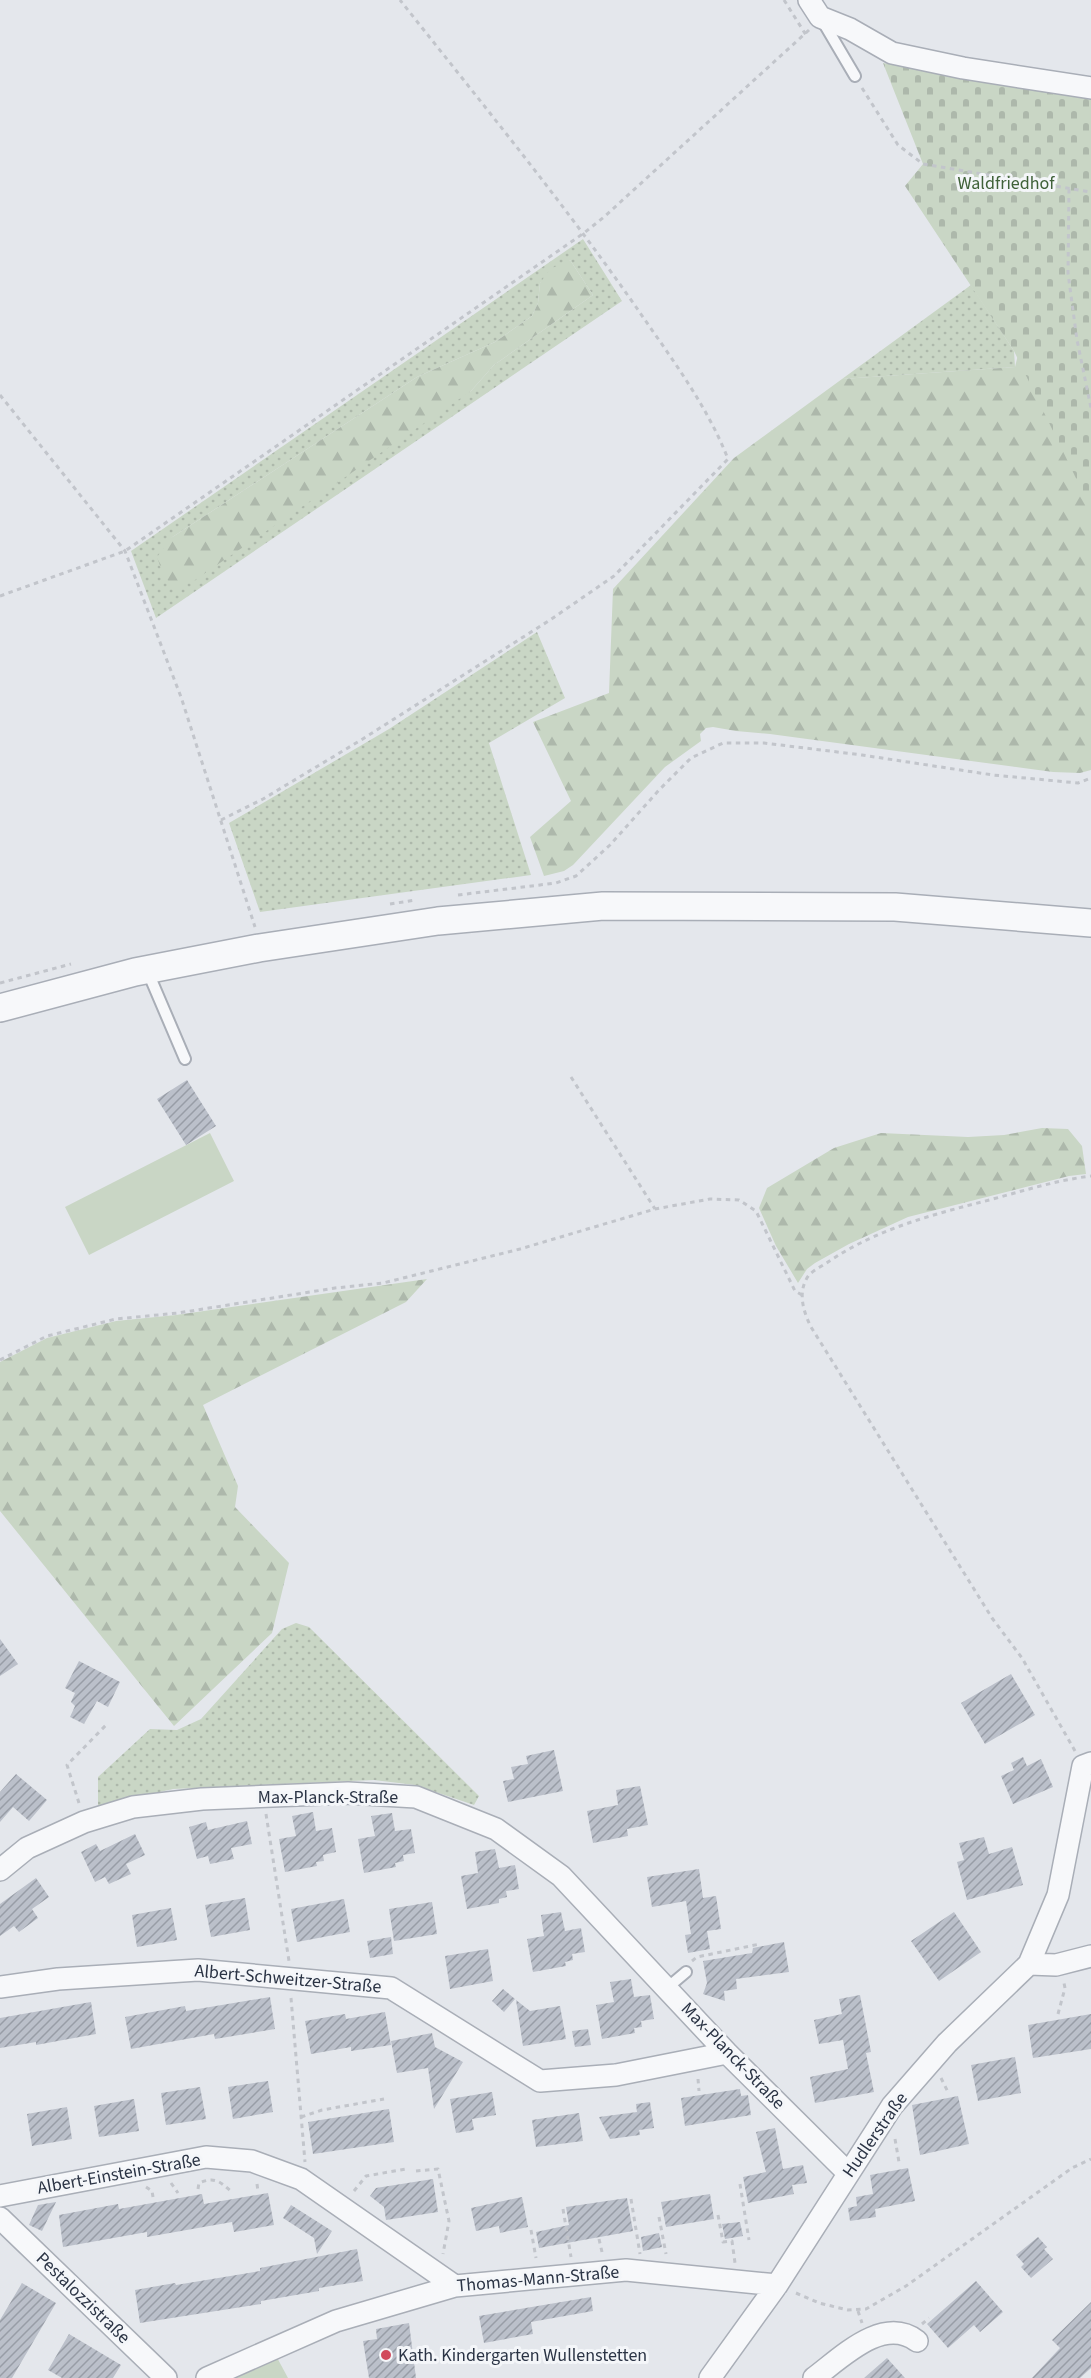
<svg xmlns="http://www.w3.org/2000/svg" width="1091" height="2378" viewBox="0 0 1091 2378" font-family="'Source Sans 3',sans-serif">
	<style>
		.grass { fill: url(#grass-dots); fill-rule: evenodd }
		.forest { fill: url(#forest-firs) }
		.cemetery { fill: url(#cemetery-stones) }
		.park { fill: #c9d6c5 }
		.building { fill: url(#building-hatch) }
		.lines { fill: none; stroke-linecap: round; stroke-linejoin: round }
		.service-casing { stroke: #a9aeb7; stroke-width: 14 }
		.minor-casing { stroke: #a9aeb7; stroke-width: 24 }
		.tertiary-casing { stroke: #a9aeb7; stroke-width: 30 }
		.path { stroke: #c2c5cb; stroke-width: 3; stroke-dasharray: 4.5 4.5; stroke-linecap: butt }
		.service { stroke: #f7f8fa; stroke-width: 10 }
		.minor { stroke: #f7f8fa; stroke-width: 21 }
		.tertiary { stroke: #f7f8fa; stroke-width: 27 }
		.poi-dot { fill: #d1495b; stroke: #f4f6f9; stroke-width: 2 }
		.labels { text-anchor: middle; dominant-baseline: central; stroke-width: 6; stroke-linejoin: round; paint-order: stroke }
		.park-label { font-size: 18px; fill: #3f6138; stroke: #f4f6f9 }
		.street-label { font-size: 18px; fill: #2b3445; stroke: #f4f6f9 }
		.poi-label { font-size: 18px; fill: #2b3445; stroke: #f4f6f9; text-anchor: start }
	</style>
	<defs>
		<pattern id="grass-dots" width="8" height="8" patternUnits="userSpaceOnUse" patternTransform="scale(1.5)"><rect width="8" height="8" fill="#c9d6c5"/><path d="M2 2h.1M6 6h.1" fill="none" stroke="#adb8ab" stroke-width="1.8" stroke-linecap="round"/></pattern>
		<pattern id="forest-firs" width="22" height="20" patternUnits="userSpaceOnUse" patternTransform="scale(1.5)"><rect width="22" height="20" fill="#c9d6c5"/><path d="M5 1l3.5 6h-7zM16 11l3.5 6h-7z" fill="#adb8ab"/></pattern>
		<pattern id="cemetery-stones" width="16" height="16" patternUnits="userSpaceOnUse" patternTransform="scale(1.5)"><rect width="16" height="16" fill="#c9d6c5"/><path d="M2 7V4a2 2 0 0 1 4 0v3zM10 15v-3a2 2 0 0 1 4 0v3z" fill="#adb8ab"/></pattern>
		<pattern id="building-hatch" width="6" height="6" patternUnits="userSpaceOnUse" patternTransform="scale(1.5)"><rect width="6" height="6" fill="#bbc0ca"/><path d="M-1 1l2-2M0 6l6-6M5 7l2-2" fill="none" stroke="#989da6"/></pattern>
	</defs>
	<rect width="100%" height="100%" fill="#e4e7ec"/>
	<path class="grass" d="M583,239L622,301L156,618L131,551ZM570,260L593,295L494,365L471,391L171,538L417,377L495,342L532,316L538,303L540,283Z
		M971,285L1014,351L1015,367L842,379Z
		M537,632L565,698L489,743L531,875L260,912L229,823L389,729Z
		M296,1623L309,1627L479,1796L474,1805L415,1785L374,1780L173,1789L98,1806V1777L150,1729L177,1730L201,1719L282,1629Z"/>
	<path class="forest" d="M570,260L593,295L494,365L471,391L195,580L176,588L164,577L157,557L171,538L417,377L495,342L532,316L538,303L540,283L550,269Z
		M1091,317V770L1080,773L1053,772L770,734L736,731L713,727L706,728L700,734L701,741L665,767L573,865L564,871L544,876L530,837L571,801L533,722L609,693L613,589L734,458L842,379L1015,367L1025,326Z
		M1042,1128L1068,1129L1082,1146L1086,1174L1069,1176L908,1217L849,1244L815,1263L807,1269L798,1283L776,1246L759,1208L767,1188L834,1148L881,1133L968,1137L1004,1135Z
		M427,1279L406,1302L203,1405L238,1486L235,1507L289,1563L272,1633L174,1726L0,1511V1362L47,1338L116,1321L176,1315Z"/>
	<path class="cemetery" d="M883,63L1091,96V509L1014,351L905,186L923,164Z"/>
	<path class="park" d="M210,1133L234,1181L89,1255L65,1207Z
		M274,2352L288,2378H213Z"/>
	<path class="building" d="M187,1080L216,1126L186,1145L157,1099Z
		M0,1639L18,1664L0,1676Z
		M79,1661L120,1682L108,1707L97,1701L84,1724L70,1717L75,1706L71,1702L75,1693L65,1688Z
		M1011,1674L1035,1715L985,1744L961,1703Z
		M554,1750L563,1791L508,1802L503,1781L514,1779L511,1767L528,1764L526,1756Z
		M1023,1757L1027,1766L1041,1759L1053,1787L1013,1804L1001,1776L1014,1770L1011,1763Z
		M16,1774L47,1800L29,1821L13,1807L0,1822V1792Z
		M640,1786L648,1825L627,1829L628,1836L593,1843L587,1811L618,1805L616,1790Z
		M313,1812L316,1831L332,1828L336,1852L323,1855L324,1861L316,1862L317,1866L285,1872L279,1839L296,1836L292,1816Z
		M392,1813L395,1831L411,1829L415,1853L403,1855L404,1861L395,1863L396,1867L364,1873L358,1839L375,1836L371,1816Z
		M247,1821L252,1844L231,1848L234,1859L210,1864L208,1856L197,1859L189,1827L206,1822L208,1830Z
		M135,1834L145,1855L126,1864L131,1874L109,1884L105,1877L95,1882L81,1852L96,1844L100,1851Z
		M984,1837L989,1854L1012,1847L1023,1885L967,1900L957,1862L964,1860L959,1843Z
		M495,1849L499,1868L515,1865L519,1889L506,1891L507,1897L499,1899V1903L467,1909L461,1876L478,1873L475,1852Z
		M699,1869L703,1898L716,1896L721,1929L707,1931L710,1949L688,1953L685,1935L691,1934L686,1901L652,1907L647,1877Z
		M36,1878L49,1897L32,1909L38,1918L19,1932L14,1926L0,1936V1904Z
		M245,1898L250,1930L211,1937L205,1905Z
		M344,1899L350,1932L297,1942L291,1909Z
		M432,1902L437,1934L394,1941L389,1909Z
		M171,1908L177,1940L137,1947L132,1915Z
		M561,1912L565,1931L581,1928L585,1952L572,1954L573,1960L565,1962L566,1966L533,1972L527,1939L544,1936L541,1915Z
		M954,1912L981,1952L939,1981L911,1941Z
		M391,1937L393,1954L370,1958L367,1941Z
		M784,1942L789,1972L736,1979L737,1989L724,1991L725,2001L703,1994L707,1983L703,1961L752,1953L753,1948Z
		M488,1949L493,1981L450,1989L445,1956Z
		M631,1979L634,1997L650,1995L654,2019L641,2021L642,2027L634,2028L635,2033L602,2039L596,2005L614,2002L610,1982Z
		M503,1989L515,1999L504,2012L492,2001Z
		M860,1995L871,2052L866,2053L874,2092L815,2103L810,2077L848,2069L843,2040L819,2044L814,2020L842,2014L839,1999Z
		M270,1997L275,2029L215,2039L214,2034L131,2049L125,2017L185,2006L186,2011Z
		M516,2000L530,2011L560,2006L566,2039L523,2046Z
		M91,2002L96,2034L36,2045V2042L0,2048V2018Z
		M385,2012L391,2045L351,2051V2047L311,2054L305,2021L345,2014L346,2019Z
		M1091,2014V2049L1033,2058L1028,2025Z
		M588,2029L591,2045L575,2047L572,2031Z
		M432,2033L435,2047L463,2062L434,2109L428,2068L397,2073L391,2041Z
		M1015,2057L1021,2093L978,2101L971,2065Z
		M268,2081L273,2112L233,2119L228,2087Z
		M200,2087L206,2119L166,2125L161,2093Z
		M740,2089L741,2096L748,2095L751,2115L685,2126L681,2098Z
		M492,2092L496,2115L472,2119L474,2130L456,2133L450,2099Z
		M958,2096L969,2144L920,2155L912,2105Z
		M134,2099L139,2131L99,2137L94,2106Z
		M650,2102L654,2128L639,2130L640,2135L610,2139L599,2117L637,2112L636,2104Z
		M67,2107L72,2139L32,2146L27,2114Z
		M389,2109L394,2142L313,2154L308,2122Z
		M579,2113L583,2141L536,2147L532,2120Z
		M775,2128L783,2169L803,2165L807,2183L792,2185L794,2194L748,2203L743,2177L766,2172L756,2132Z
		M908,2168L915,2201L875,2209L876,2217L850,2221L848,2208L857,2206L856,2197L873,2194L870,2175Z
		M433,2179L438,2212L386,2220L384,2207L370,2196L376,2188Z
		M268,2193L274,2225L234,2232L232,2222L147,2237V2232L63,2247L59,2215L118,2204L119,2209L202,2194L204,2204Z
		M710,2194L714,2219L666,2227L661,2202Z
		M522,2197L528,2227L500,2233L499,2226L476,2231L471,2208Z
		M627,2198L633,2231L539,2248L536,2232L569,2225L566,2207Z
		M56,2202L42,2231L29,2225L38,2205Z
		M291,2205L332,2231L317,2254L314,2238L283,2218Z
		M740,2222L743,2236L725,2239L722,2224Z
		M659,2233L662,2247L643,2251L641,2237Z
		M1038,2237L1047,2247L1044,2249L1053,2259L1031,2278L1021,2267L1024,2264L1016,2255Z
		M357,2249L363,2281L319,2288V2291L261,2301V2304L140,2323L135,2290L175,2283L176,2285L260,2271V2268Z
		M976,2281L1003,2312L980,2332L974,2325L948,2348L927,2324Z
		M22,2283L56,2303L12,2378H0V2320Z
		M591,2297L593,2311L531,2322L533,2334L484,2343L479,2316Z
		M1091,2302V2368L1080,2378H1032L1060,2348L1052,2340Z
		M409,2323L416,2378H369L363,2341L377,2339L376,2329Z
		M69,2334L121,2365L113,2378H62L48,2370Z
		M887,2358L905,2378H864Z"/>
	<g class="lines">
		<g class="service-casing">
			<path id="service" d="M822,20L855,76
				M147,970L185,1059
				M667,1988L686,1972"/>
		</g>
		<g class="minor-casing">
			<path id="minor" d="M809,0L820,17L850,29L892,53L963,68L1091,88
				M0,1870L27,1848L84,1822L133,1807L202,1799L348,1793L416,1797L496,1829L561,1876L727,2053L848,2173
				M1029,1964L1058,1895L1083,1766L1091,1763
				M0,1987L58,1979L198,1970L391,1988L540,2081L616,2075L727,2053
				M0,2196L206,2157L252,2161L301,2179L455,2286
				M0,2218L166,2378
				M207,2378L336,2321L455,2286L626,2270L777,2285
				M710,2378L777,2285L892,2106L947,2043L1029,1964L1056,1965L1091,1956
				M814,2378C841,2358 883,2315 917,2341"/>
		</g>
		<g class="tertiary-casing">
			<path id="tertiary" d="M0,1008L135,972L259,948L438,921L603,906L895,907L1091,923"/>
		</g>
		<path class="path" d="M784,0L806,35
			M862,88L898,145L923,164L1091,192
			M1069,189L1068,273L1077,340L1091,408
			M0,395L125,551L181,697L255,927
			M0,596L125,551L584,233L604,217L809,30
			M221,820L263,799L361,740L550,620L614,576L728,459C707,405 669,355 636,307C562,201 480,101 400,0
			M458,895L556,883L576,876L610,845L659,790L691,758L723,743H764L862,755L993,775L1078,783L1091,778
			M390,904L416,900
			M0,983L71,964
			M571,1077L655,1209
			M0,1360L47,1336L116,1319L178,1313L335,1288L383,1283L520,1249L655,1209L710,1199L739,1200L756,1211L795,1291L802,1295
			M1075,1751L1022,1658L992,1618L811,1327C803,1311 797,1291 809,1275C814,1270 822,1266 828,1262C878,1228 935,1214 993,1199C1026,1190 1058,1180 1091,1176
			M79,1803L67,1765L108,1723
			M266,1814L289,1961
			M692,1961L697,1957L760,1944
			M291,1998L305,2162
			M1058,2014L1065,1988L1064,1983
			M941,2078L949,2094
			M698,2079L699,2091
			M301,2117L322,2110L384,2099
			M895,2139L899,2162
			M416,2171L438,2169L449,2221L443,2254
			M171,2183L178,2193
			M257,2184L258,2191
			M740,2184L749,2240
			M146,2187L152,2191L153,2197
			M198,2189L199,2183C216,2176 220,2182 233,2193
			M354,2191L366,2176L406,2169
			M631,2199L640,2254
			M563,2209L571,2257
			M718,2215L723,2242L732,2241L735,2263
			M659,2217L666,2254
			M531,2230L536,2258
			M599,2239L602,2252
			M796,2293L819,2303L848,2310L866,2309L906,2286L1072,2168L1091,2159
			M858,2311L862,2323
			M922,2324L929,2318"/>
		<use href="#service" class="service"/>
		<use href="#minor" class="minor"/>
		<use href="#tertiary" class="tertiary"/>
	</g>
	<circle class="poi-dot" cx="386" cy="2355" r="6"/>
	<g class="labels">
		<g class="park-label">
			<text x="1006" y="183">Waldfriedhof</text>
		</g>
		<g class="street-label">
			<text x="328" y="1797">Max-Planck-Straße</text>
			<text transform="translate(288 1979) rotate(5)">Albert-Schweitzer-Straße</text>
			<text transform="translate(733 2056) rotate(46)">Max-Planck-Straße</text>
			<text transform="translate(875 2135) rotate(-55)">Hudlerstraße</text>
			<text transform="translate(119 2174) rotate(-10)">Albert-Einstein-Straße</text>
			<text transform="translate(538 2279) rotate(-5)">Thomas-Mann-Straße</text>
			<text transform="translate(83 2298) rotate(44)">Pestalozzistraße</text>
		</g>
		<g class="poi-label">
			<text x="398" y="2355">Kath. Kindergarten Wullenstetten</text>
		</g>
	</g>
</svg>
